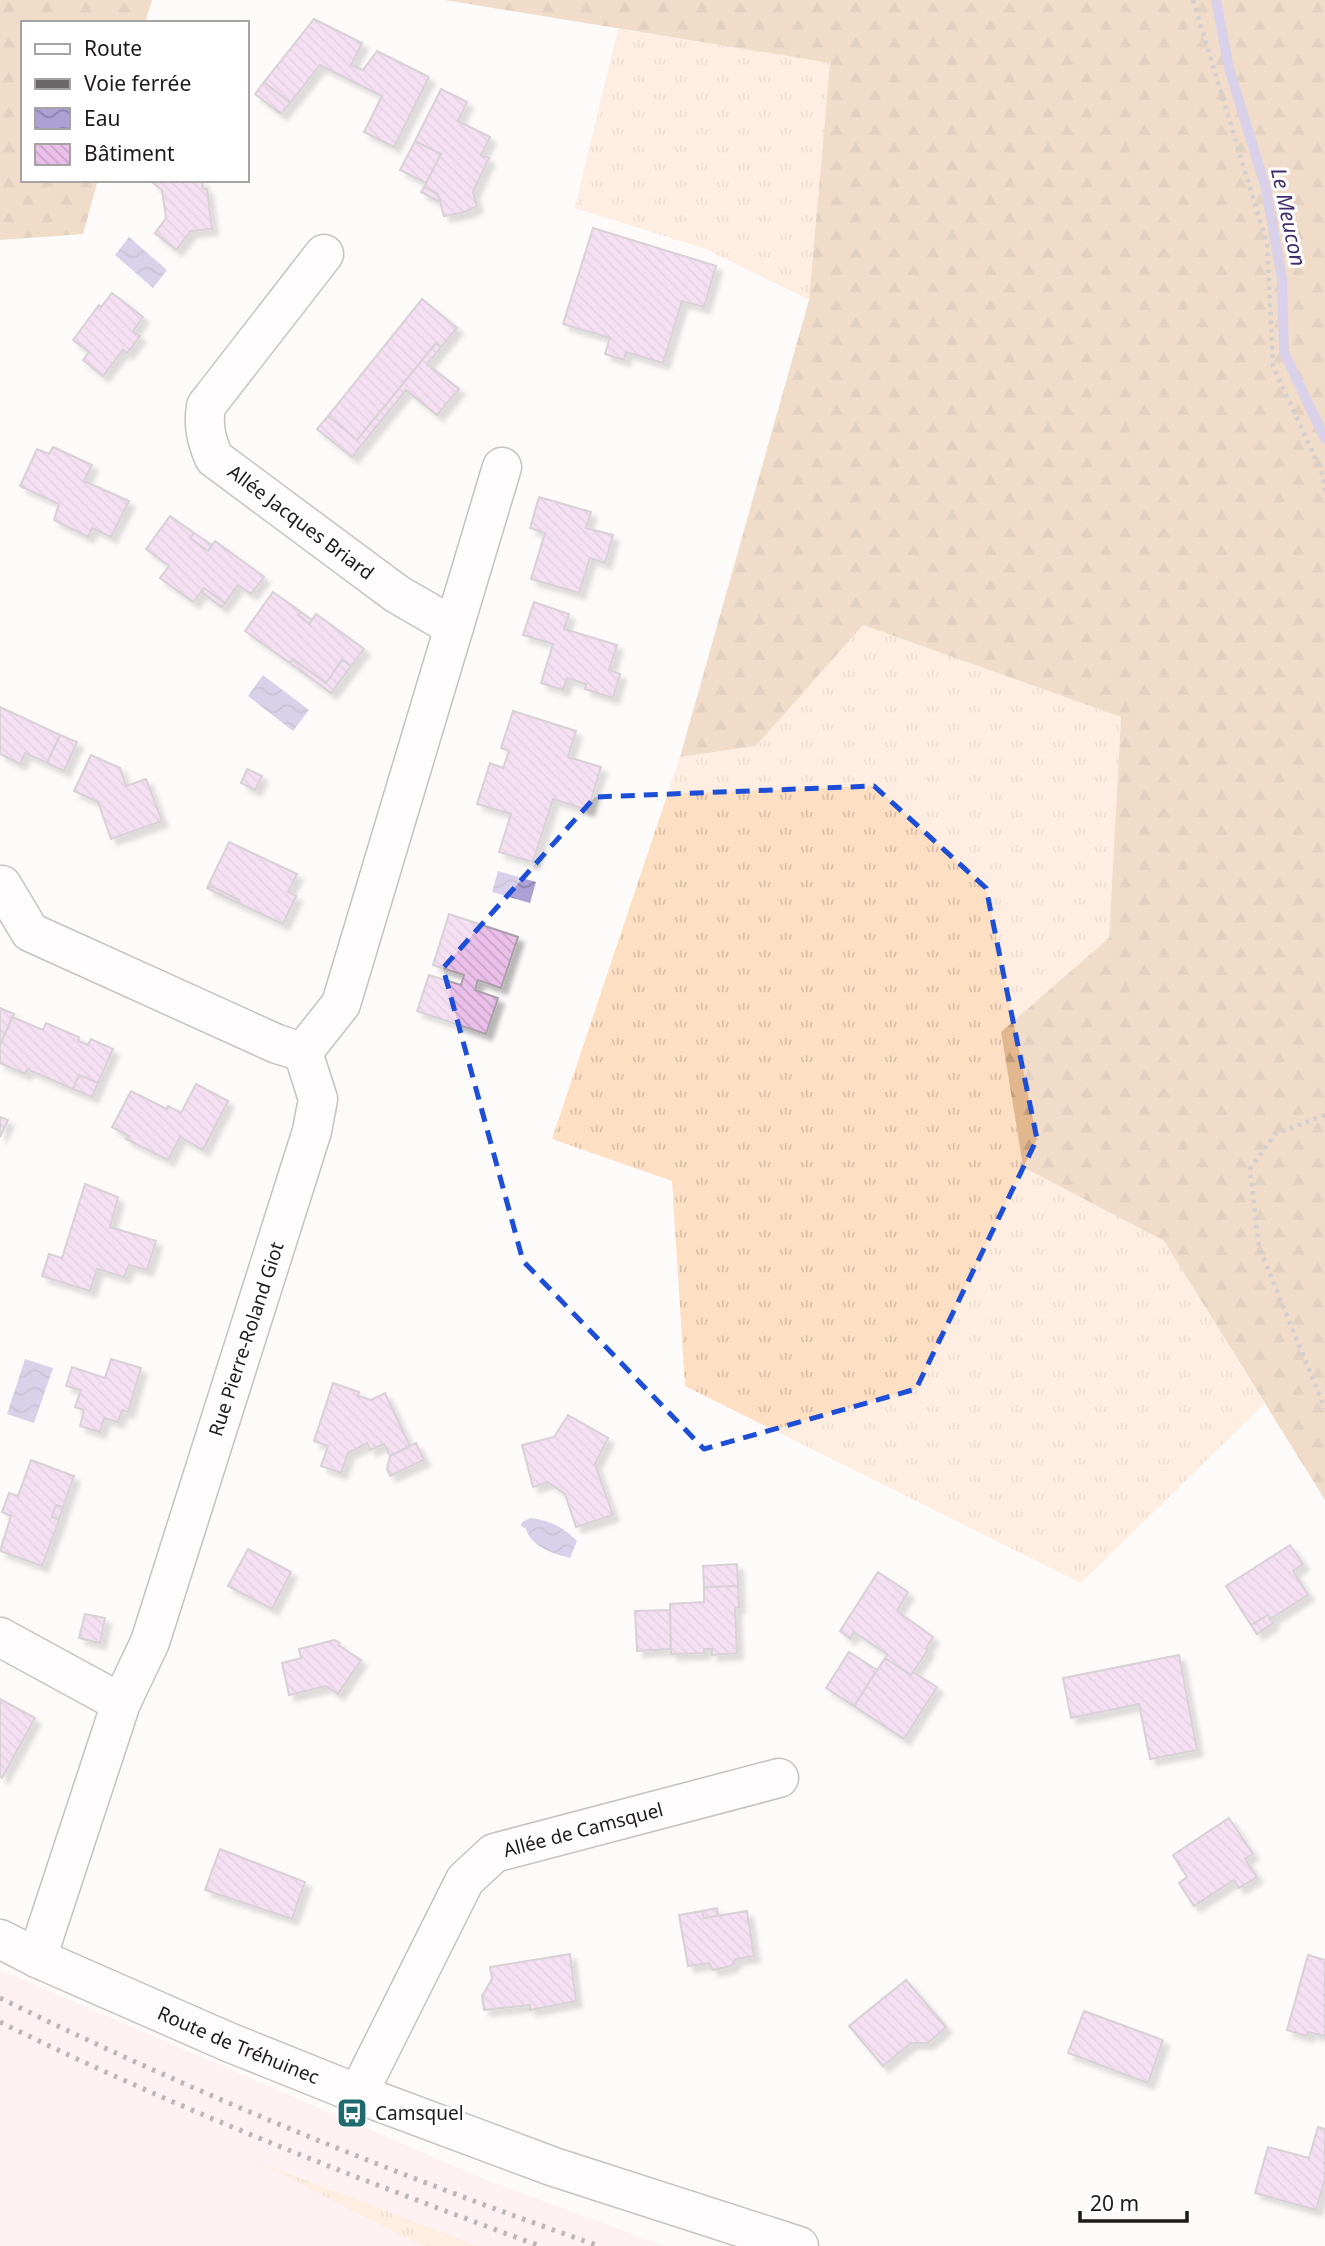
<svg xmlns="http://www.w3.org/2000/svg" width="1325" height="2246" viewBox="0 0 1325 2246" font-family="'Noto Sans',sans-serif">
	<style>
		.built { fill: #fce7ed }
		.grass { fill: url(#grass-tufts) }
		.forest { fill: url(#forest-firs) }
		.water { fill: url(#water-waves) }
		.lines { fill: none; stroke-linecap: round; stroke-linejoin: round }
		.stream { stroke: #aca0d4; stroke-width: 10 }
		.building { fill: url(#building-back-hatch); stroke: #aa9fa9; stroke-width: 2; filter: url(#shadow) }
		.minor-casing { stroke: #8a7b7f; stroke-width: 41 }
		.path { stroke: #9f9a9b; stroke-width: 4.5; stroke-dasharray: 3.5 5; stroke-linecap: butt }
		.minor { stroke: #fff; stroke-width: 38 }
		.rail { stroke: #6b6667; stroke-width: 5; stroke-dasharray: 3.5 7; stroke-linecap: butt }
		.marked { fill: none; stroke: #1d4ed8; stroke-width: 5; stroke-dasharray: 14 9; stroke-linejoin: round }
		.labels { text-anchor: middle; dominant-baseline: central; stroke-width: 6; stroke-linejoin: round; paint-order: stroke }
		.street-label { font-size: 19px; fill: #1f191a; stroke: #fff }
		.poi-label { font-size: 19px; fill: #1f191a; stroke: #fff; text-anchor: start }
		.water-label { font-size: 21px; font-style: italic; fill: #3f2c6a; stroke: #fff }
	</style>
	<defs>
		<pattern id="grass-tufts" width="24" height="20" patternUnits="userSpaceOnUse" patternTransform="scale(1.75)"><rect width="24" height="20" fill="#fddfc3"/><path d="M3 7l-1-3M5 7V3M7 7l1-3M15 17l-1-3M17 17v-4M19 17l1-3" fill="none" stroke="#d8bfa7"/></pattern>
		<pattern id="forest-firs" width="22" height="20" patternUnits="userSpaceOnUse" patternTransform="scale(1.75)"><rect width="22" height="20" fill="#e3b78e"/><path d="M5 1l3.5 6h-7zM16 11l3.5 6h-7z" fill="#c29d7a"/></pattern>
		<pattern id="water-waves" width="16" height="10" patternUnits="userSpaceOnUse" patternTransform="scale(1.75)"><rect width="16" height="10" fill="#aca0d4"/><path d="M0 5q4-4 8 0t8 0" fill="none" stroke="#8b82ab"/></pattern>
		<pattern id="building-back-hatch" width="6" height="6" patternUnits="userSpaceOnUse" patternTransform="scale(1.75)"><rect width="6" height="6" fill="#eabfe9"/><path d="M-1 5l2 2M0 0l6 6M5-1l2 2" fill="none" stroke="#c8a4c7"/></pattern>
		<filter id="shadow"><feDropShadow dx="6" dy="6" stdDeviation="2" flood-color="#0004"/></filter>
	</defs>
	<rect width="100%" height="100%" fill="#fdfafa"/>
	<path class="built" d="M0,1970L486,2180L665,2246H478L265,2164L422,2246H0Z"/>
	<path class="grass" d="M618,29L830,62L809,300L706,249L575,208Z
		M863,625L1121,717L1109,939L1001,1032L1023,1167L1164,1241L1264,1404L1081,1583L685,1386L672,1181L552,1139L680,757L756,746Z
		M256,2161L478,2246H422Z"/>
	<path class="forest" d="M0,0H152L145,23H23V180H98L83,234L0,240Z
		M445,0H1325V1500L1164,1241L1023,1167L1001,1032L1109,938L1121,717L863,625L756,746L680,757L809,300L830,63Z"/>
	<path class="water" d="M129,237L167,270L153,288L115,255Z
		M263,675L309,710L293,731L248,696Z
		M498,871L536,882L530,903L492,892Z
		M25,1359L53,1368L34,1423L7,1414Z
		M531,1518C551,1521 563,1527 577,1541L570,1558C554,1554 531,1547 526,1529L521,1526L522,1522Z"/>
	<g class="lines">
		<path class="stream" d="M1216,0L1229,68L1266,189L1282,279L1284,352L1325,439"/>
	</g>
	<path class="building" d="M314,19L362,43L351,65L363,70L377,51L429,77L394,147L364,132L382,96L320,65L290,103L264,82Z
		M264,82L290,103L281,114L255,94Z
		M441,89L467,102L458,121L490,137L481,155L489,158L473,192L477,206L465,212L444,216L438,194L424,187L441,154L415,141Z
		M415,141L441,154L426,183L400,170Z
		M156,180H202L203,189H207L212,229L191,231L176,250L155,233L166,218L162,190L153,183Z
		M424,187L438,194L440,202L421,192Z
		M593,228L716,266L704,307L682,301L663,363L626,352L624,360L605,354L610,338L563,324Z
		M112,293L143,317L133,331L140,336L127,353L123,350L103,376L83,360L89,352L73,340L99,305L101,307Z
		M422,299L457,328L441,347L436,343L357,440L328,416Z
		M436,343L441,347L427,364L459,389L437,415L406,390L352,457L317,429L328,416L357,440Z
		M53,447L92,465L84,481L129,501L111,537L92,528L88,537L54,520L59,504L20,486L37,449L49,454Z
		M539,497L591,512L586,528L613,535L605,563L590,558L579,593L531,579L545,533L530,528Z
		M170,516L194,533L190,538L208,551L215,541L264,577L251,594L238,585L225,603L204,588L193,602L160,578L169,566L146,549Z
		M194,533L212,545L208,551L190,538Z
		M204,588L225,603L222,607L201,592Z
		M273,592L301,612L298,615L309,624L316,614L364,649L351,666L342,660L326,683L293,659L290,663L245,631Z
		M534,602L569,614L564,629L617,645L609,670L620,674L613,698L585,689L586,684L567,678L563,690L541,683L553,644L523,635Z
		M301,612L312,620L309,624L298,615Z
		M293,659L326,683L342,660L351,666L331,693L290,663Z
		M0,707L60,735L47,763L25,753L20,764L0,754Z
		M513,711L576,731L568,757L601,767L588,810L553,799L533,862L499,852L511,814L477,804L490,763L503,768L509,751L501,748Z
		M60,735L77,742L64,771L47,763Z
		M91,755L120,768L126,786L146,779L162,821L111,839L98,802L74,791Z
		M247,769L262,776L255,790L241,783Z
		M229,842L297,874L288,892L296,896L283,924L238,903L239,900L211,886L209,889L207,888Z
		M211,886L239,900L238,903L209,889Z
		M449,914L518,937L501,988L478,980L475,990L498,998L486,1034L417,1011L429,975L461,985L464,975L433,965Z
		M0,1008L14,1014L0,1045Z
		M12,1017L43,1030L46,1023L79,1037L78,1041L88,1045L91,1039L113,1049L98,1083L79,1075L73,1089L27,1069L25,1074L0,1063V1045Z
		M79,1075L98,1083L92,1097L73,1089Z
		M196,1084L228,1101L203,1150L180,1137L168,1160L126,1139L129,1136L112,1127L131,1091L167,1109L168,1106L181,1113Z
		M0,1117L8,1120L0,1137Z
		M85,1184L118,1197L110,1227L156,1241L147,1270L129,1265L124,1277L97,1269L90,1291L42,1276L49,1254L62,1258Z
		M111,1359L141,1368L128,1412L122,1410L118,1422L104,1418L100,1432L80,1426L84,1410L75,1407L81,1390L66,1386L72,1367L105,1378Z
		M333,1383L359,1392L358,1396L371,1400L385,1393L410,1446L390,1456L384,1444L370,1450L367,1443L348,1453L341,1473L321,1466L328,1446L314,1441Z
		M568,1415L608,1438L595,1464L613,1515L576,1527L565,1494L548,1482L533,1487L522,1445L554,1437Z
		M416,1443L424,1460L390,1476L387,1469L390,1456Z
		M31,1460L74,1476L63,1507L56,1505L52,1517L59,1520L42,1566L0,1551L11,1516L2,1512L9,1493L18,1496Z
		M56,1505L63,1507L59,1520L52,1517Z
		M1290,1545L1303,1564L1293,1571L1308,1595L1270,1619L1268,1615L1251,1625L1226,1586Z
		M248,1549L291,1572L272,1609L228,1586Z
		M737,1564L738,1586L704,1587L703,1566Z
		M878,1572L908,1592L897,1611L933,1637L926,1648L928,1650L911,1675L885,1658L888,1655L854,1632L850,1639L840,1631Z
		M738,1586L739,1607L735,1608L737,1653L712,1655V1649H704V1653L671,1654L670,1604L704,1602V1587Z
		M670,1610L671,1649L637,1651L635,1611Z
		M85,1614L105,1618L100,1643L79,1638Z
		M1268,1615L1273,1623L1257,1634L1251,1625Z
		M334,1640L340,1643L338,1645L361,1660L338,1694L326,1686L289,1695L282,1663L301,1658L299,1649Z
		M849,1652L877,1670L854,1706L826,1688Z
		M1179,1655L1197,1750L1150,1759L1139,1704L1071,1718L1063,1678Z
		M885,1658L911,1675L913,1672L937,1687L904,1739L854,1706Z
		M0,1699L35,1718L2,1778L0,1776Z
		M1229,1818L1253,1854L1245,1859L1257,1877L1239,1888L1234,1880L1194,1906L1179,1883L1187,1877L1173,1855Z
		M220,1849L305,1882L292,1919L205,1890Z
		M717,1908L718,1916L704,1918L702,1911Z
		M702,1911L704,1918L747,1911L754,1956L736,1959L731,1966L713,1970L709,1963L688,1966L679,1915Z
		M570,1954L576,2001L530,2010V2005L484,2010L482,1996L492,1979L490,1967Z
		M1308,1955L1325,1960V2036L1308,2032L1307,2036L1287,2030Z
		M906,1980L946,2027L928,2043H911L883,2066L849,2026Z
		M1084,2011L1163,2040L1148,2083L1068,2053Z
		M1318,2127L1325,2129V2179L1316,2210L1255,2193L1268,2147L1309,2158Z"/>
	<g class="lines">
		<g class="minor-casing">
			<g id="minor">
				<path d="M454,627L502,467"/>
				<path d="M2,885L30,932L277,1044L303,1052L318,1099L312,1131L150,1642L121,1703L37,1958"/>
				<path d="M303,1052L341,1004L454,627L397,594L214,458C206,439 203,426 206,406L324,254"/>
				<path d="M0,1637L121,1703"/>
				<path id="s1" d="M0,1939L37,1958L226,2041L358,2094L554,2167L799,2246"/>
				<path id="s2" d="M358,2094L465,1880L494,1853L779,1778"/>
			</g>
		</g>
		<path class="path" d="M1193,0L1267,244L1273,366L1323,475L1325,492
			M1325,1115L1275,1134L1250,1169L1259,1247L1325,1409"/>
		<use href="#minor" class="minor"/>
		<path class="rail" d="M0,1998C193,2093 395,2175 599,2246
			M0,2022C174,2108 357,2179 540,2246"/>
	</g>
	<path d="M0 0H1325V2246H0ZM874,786L986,888L1037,1139L916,1389L704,1449L523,1261L443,968L595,797Z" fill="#fdfafa" fill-opacity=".55" fill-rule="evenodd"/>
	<path class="marked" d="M874,786L986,888L1037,1139L916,1389L704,1449L523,1261L443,968L595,797Z"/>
	<defs>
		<g id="bus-square" transform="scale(1.575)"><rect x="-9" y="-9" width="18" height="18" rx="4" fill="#1e6a6d" stroke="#fff"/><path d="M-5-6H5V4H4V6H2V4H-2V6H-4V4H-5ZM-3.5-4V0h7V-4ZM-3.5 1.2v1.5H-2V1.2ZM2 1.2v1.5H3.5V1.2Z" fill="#fff"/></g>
	</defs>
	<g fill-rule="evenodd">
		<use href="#bus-square" x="352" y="2113"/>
	</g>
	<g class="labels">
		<g class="street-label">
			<text transform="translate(301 522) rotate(37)">Allée Jacques Briard</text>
			<text transform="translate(246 1339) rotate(-72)">Rue Pierre-Roland Giot</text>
			<text stroke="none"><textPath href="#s2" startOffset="371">Allée de Camsquel</textPath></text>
			<text stroke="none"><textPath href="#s1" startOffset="261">Route de Tréhuinec</textPath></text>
		</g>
		<g class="poi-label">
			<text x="375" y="2113">Camsquel</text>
		</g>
		<g class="water-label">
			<text transform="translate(1289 217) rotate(78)">Le Meucon</text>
		</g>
	</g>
	<rect x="21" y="21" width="228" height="161" fill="#ffffff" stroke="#a5a3a3" stroke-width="2"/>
	<rect x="35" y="44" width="35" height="10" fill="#ffffff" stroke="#a5a3a3" stroke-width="2"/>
	<text x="84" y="56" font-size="21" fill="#1f191a">Route</text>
	<rect x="35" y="79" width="35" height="10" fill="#6b6667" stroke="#a5a3a3" stroke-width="2"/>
	<text x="84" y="91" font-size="21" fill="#1f191a">Voie ferrée</text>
	<rect x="35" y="108" width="35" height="21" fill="url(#water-waves)" stroke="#a5a3a3" stroke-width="2"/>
	<text x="84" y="126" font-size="21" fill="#1f191a">Eau</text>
	<rect x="35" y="144" width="35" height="21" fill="url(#building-back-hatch)" stroke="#a5a3a3" stroke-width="2"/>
	<text x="84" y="161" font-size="21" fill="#1f191a">Bâtiment</text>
	<path d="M1080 2211v10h107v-10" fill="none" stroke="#1f191a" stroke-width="3.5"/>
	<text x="1090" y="2211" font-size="21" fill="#1f191a" stroke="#ffffff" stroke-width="5" paint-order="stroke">20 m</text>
</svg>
